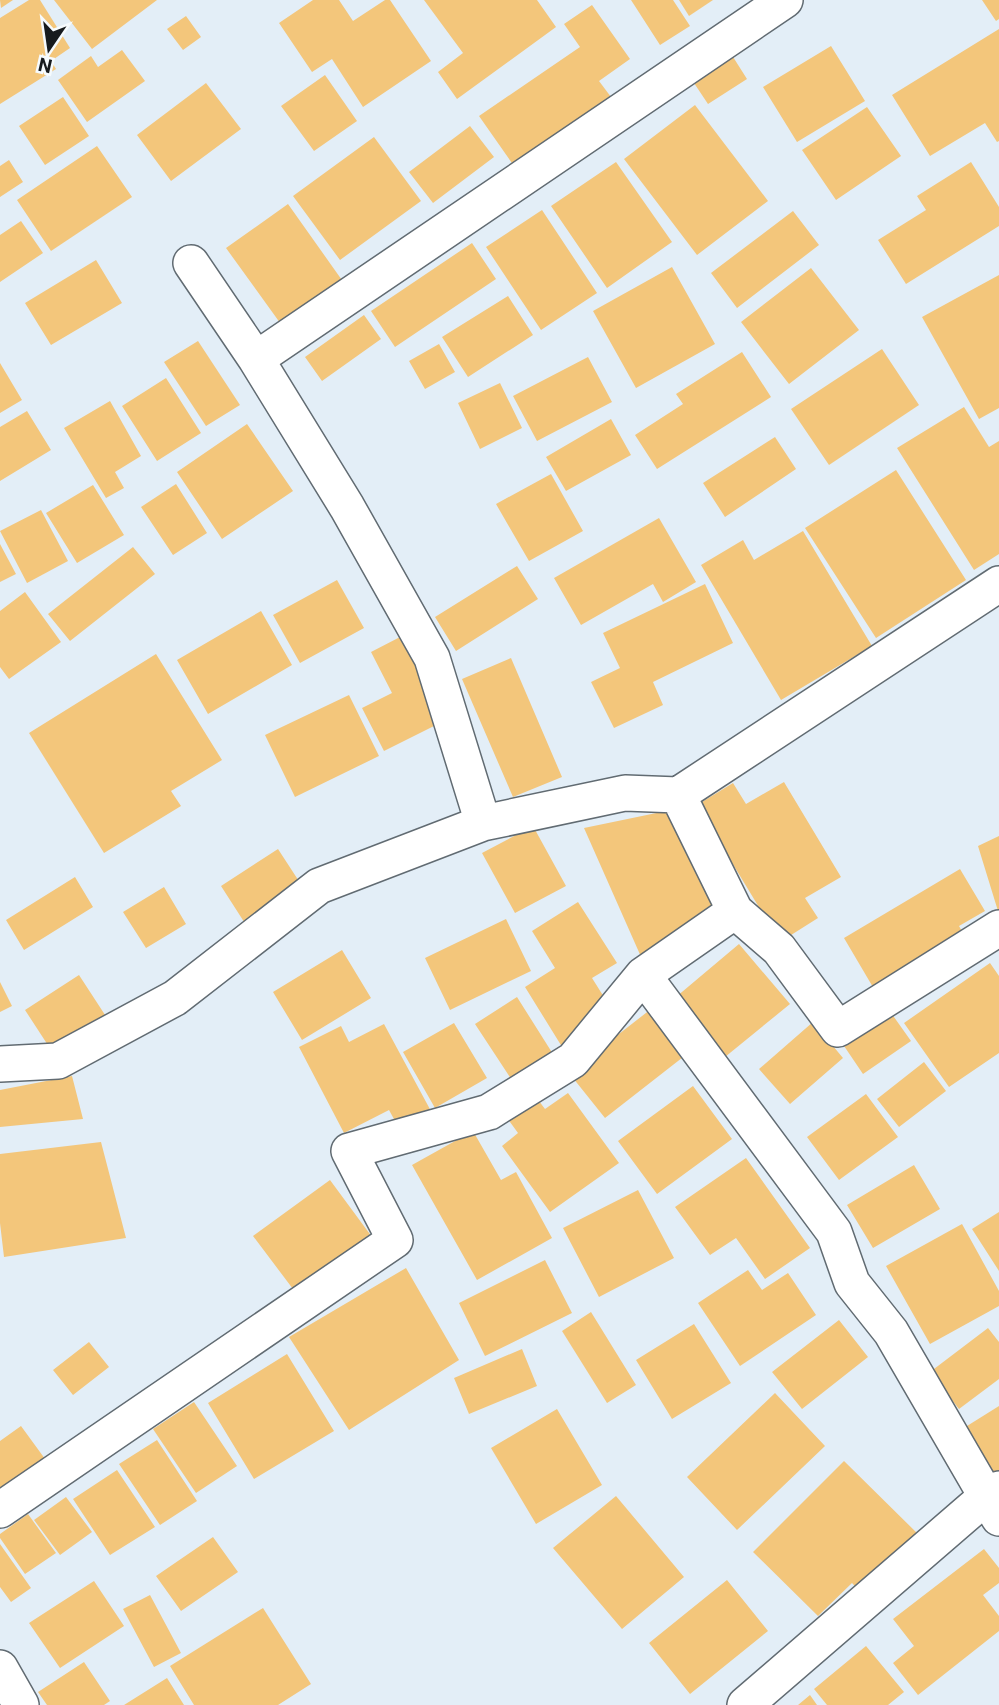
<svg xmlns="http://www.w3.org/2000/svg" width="999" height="1705" viewBox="0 0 999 1705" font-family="Roboto,sans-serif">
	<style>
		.building { fill: #f3c67b }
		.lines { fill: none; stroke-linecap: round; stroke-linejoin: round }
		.minor-casing { stroke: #616b72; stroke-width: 38 }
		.minor { stroke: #fff; stroke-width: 35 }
	</style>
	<rect width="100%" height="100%" fill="#e3eef7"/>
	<path class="building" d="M0,0H13L1,8Z
		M29,0H40L70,48L51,61L56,69L0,104V18Z
		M54,0H157L92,49Z
		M313,0H339L353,21L385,0H390L431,61L363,107L332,59L312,72L279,23Z
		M424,0H537L556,27L457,99L438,72L463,53Z
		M631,0H673L690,26L660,45Z
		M679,0H713L689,16Z
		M982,0H999V19L996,21Z
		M592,5L630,59L599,81L611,97L514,166L479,116L580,47L564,24Z
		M186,16L201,37L183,50L167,29Z
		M999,29V141L997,142L985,123L930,156L892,95Z
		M831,46L865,101L797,142L763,87Z
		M728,49L747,79L708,104L688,74Z
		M122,50L145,81L87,122L58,80L91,56L98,67Z
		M325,75L357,121L314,151L281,106Z
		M206,83L241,129L171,181L137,135Z
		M63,97L89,136L45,165L19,126Z
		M695,105L768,201L697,255L624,159Z
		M867,107L901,156L836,200L802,150Z
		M470,126L494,157L433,203L409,172Z
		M374,137L421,201L340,260L293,196Z
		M97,146L132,197L51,251L17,200Z
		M9,160L23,182L0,197V166Z
		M616,162L672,242L607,288L551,206Z
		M971,162L999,207V226L906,284L878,240L926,210L917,196Z
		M288,204L344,283L283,327L226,248Z
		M542,210L597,293L541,330L486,247Z
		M793,211L819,245L737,308L711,273Z
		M21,221L43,253L0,282V235Z
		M472,243L496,279L395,347L371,311Z
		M96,260L122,303L51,345L25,303Z
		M672,267L715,344L636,388L593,311Z
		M811,268L859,330L789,384L741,322Z
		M999,275V408L979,419L922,317Z
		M508,296L533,335L468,377L442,337Z
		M364,315L381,339L322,381L305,357Z
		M198,341L240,405L206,426L164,362Z
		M439,344L455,372L425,389L409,361Z
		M882,349L919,405L829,465L791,409Z
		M742,352L771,397L657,469L635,435L683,404L676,394Z
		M588,357L612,402L537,441L513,396Z
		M0,363L22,400L0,413Z
		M166,378L201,433L157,461L122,406Z
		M500,383L522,428L480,449L458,403Z
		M110,401L141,456L115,472L124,488L106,498L64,428Z
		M964,407L989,447L999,441V554L974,570L897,448Z
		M27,411L51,450L0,481V427Z
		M611,419L631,455L566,491L546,457Z
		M247,424L293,491L222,539L177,472Z
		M775,437L796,469L725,517L703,483Z
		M896,470L966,580L876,638L805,528Z
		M551,474L583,531L529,561L496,504Z
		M176,484L207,533L173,555L141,507Z
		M93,485L124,535L77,563L46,513Z
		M41,510L68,561L27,583L0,531Z
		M659,518L696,582L663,602L653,584L581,625L554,578Z
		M803,531L872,646L781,700L701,565L743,540L754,560Z
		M0,544L16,574L0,582Z
		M133,547L155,574L70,641L48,614Z
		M517,566L538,599L456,651L435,617Z
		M337,580L364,628L300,663L273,615Z
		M705,584L733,643L653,682L663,705L614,728L591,682L620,668L603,633Z
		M25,592L61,642L9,679L0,667V611Z
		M261,611L292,665L208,714L177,660Z
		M402,636L444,721L384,751L362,708L392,693L371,652Z
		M156,654L222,760L171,791L181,806L104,853L29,733Z
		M511,658L562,777L513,797L462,679Z
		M349,695L379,756L295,797L265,735Z
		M784,782L841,877L805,898L818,918L780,942L697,805L733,783L746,804Z
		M671,810L718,909L642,959L584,828Z
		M533,826L566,886L515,913L482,853Z
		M999,836V911H998L978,846Z
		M278,849L306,892L248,928L221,886Z
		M960,869L985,911L959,926L967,940L877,994L844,938Z
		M75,877L93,907L24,950L6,920Z
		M164,887L186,924L146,948L123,912Z
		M578,902L617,963L592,978L609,1005L564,1050L525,987L555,968L532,931Z
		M506,919L531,971L450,1010L425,958Z
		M739,944L790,1004L725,1057L676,997Z
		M342,950L371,998L302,1040L273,992Z
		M990,963L999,976V1053L949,1087L904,1023Z
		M79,975L109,1021L55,1056L25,1010Z
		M0,982L12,1006L0,1012Z
		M517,997L558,1062L517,1088L475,1024Z
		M651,1009L687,1054L605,1118L569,1073Z
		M889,1010L911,1041L863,1074L842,1043Z
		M813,1022L843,1058L790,1104L759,1069Z
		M454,1023L487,1078L435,1108L403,1052Z
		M384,1024L432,1113L400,1130L389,1110L344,1133L299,1047L341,1026L349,1042Z
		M924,1062L946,1091L899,1127L877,1099Z
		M72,1076L83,1119L0,1127V1090Z
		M693,1086L732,1139L657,1194L618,1141Z
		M568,1093L619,1163L550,1212L502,1146L518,1133L507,1118L536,1097L545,1109Z
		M866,1094L898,1137L839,1180L807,1137Z
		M473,1131L501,1180L516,1172L552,1238L477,1280L412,1165Z
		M101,1142L126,1238L4,1257L0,1223V1154Z
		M746,1158L810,1248L765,1279L736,1238L710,1255L675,1207Z
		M914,1165L940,1209L873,1248L847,1205Z
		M330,1180L372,1237L296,1293L253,1236Z
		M638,1190L674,1258L599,1297L563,1228Z
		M999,1212V1271L972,1229Z
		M962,1224L999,1291V1306L930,1344L886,1266Z
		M545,1260L572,1313L485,1356L459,1303Z
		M406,1268L459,1360L349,1430L289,1337Z
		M748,1270L762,1290L788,1273L816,1315L740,1366L698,1303Z
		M591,1312L636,1385L607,1403L562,1331Z
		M839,1320L868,1357L802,1409L772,1372Z
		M694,1324L731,1383L672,1419L636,1360Z
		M988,1328L999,1342V1379L959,1409L930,1372Z
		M89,1342L109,1367L73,1395L53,1370Z
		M522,1349L537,1386L469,1414L454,1378Z
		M287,1354L334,1431L254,1479L208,1403Z
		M775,1393L825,1446L737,1530L687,1477Z
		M194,1402L237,1466L196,1493L153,1429Z
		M999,1406V1482L959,1431Z
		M557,1409L602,1485L536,1524L491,1448Z
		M21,1426L48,1463L0,1497V1441Z
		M157,1440L197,1501L160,1525L119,1464Z
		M844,1461L920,1536L862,1594L852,1583L818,1616L753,1552Z
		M117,1470L155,1527L110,1555L73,1499Z
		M616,1496L684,1577L622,1629L553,1548Z
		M66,1497L92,1532L60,1555L34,1520Z
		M28,1514L56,1553L25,1574L0,1538V1534Z
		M213,1537L238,1572L181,1611L156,1576Z
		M0,1544L31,1588L11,1602L0,1587Z
		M984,1549L999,1568V1583L983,1595L999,1616V1631L918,1695L893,1663L914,1646L893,1619Z
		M727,1580L768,1631L690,1694L649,1643Z
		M94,1581L124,1626L60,1668L29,1623Z
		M150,1595L181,1653L154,1667L123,1609Z
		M263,1608L311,1684L278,1705H194L170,1666Z
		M866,1646L904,1692L888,1705H827L814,1689Z
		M84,1662L110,1701L104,1705H47L38,1692Z
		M167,1678L184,1705H124Z
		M810,1695L817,1705H798Z"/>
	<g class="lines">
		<g class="minor-casing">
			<path id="minor" d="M191,263L256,359L347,507L432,658L483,823
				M256,359L785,0
				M678,795L735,911L643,975L834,1232L852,1283L891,1332L999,1518
				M735,911L779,949L838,1029L999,928
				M0,1064L58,1061L175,998L319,886L483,823L625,793L678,795L999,584
				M0,1510L395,1240L349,1151L489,1112L573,1060L643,975
				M0,1668L21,1705
				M745,1705L987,1496L999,1489"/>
		</g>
		<use href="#minor" class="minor"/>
	</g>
	<g transform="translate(49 49) rotate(193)" stroke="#f6fbfe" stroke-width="5" paint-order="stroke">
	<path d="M0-5L12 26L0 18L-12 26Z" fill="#171b1e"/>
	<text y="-10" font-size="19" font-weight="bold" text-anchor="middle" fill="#171b1e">N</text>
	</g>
</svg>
